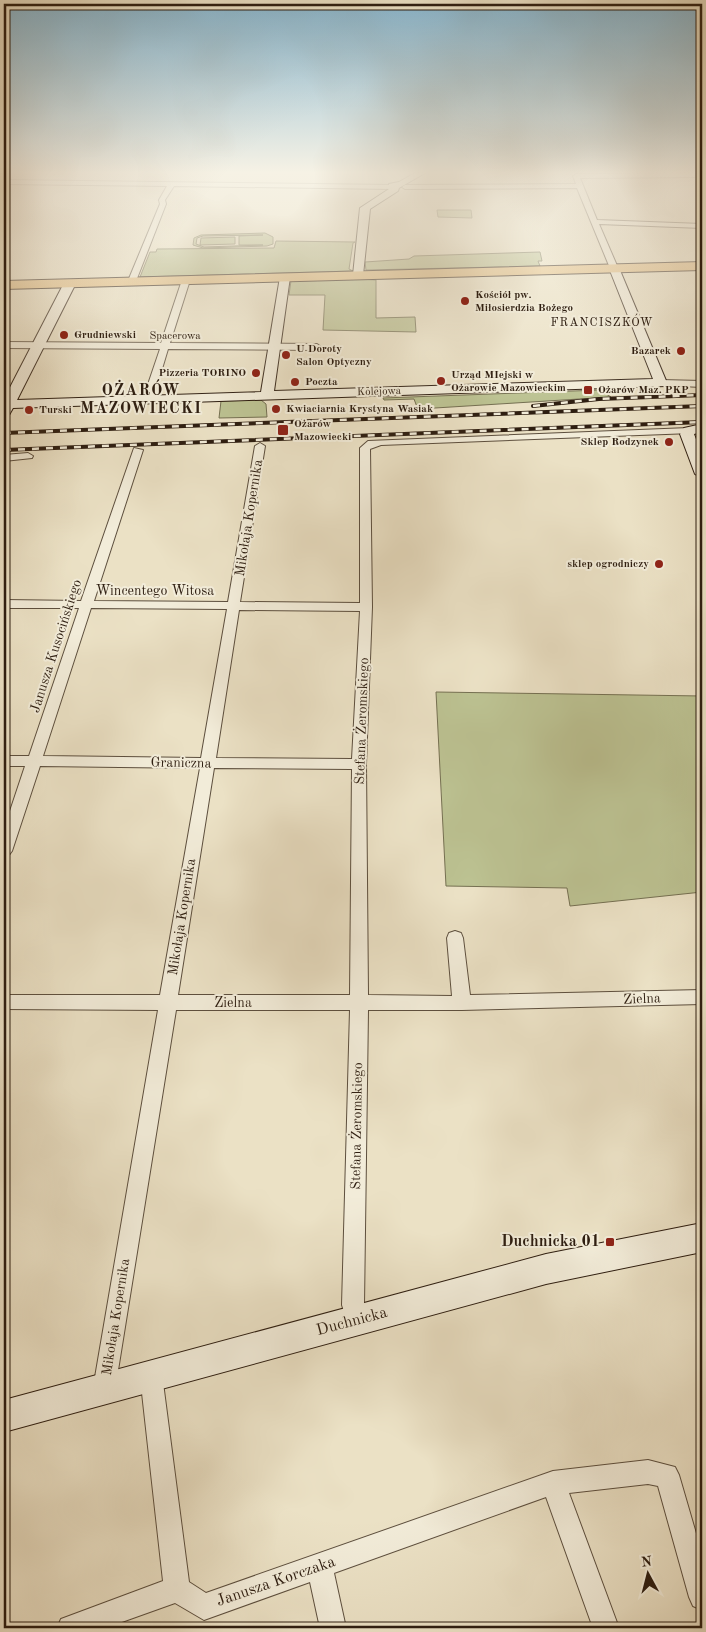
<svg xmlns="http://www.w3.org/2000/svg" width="706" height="1632" viewBox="0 0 706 1632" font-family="'Old Standard TT',serif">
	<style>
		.green { fill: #bcc292; stroke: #757052; fill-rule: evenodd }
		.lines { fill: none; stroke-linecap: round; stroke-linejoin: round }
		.street-casing { stroke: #5d4f3e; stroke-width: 2 }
		.secondary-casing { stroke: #2e1e11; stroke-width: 2 }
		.primary-casing { stroke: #2e1e11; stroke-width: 2 }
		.street { fill: #f2ecd9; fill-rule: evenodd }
		.secondary { fill: #f2ecd9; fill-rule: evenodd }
		.primary { fill: #e6c082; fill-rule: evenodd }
		.rail-casing { stroke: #2e1e11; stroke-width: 4 }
		.rail { stroke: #f2ecd9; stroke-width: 2.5; stroke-dasharray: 7; stroke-linecap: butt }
		.poi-dot { fill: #8f2418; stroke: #f2ecd9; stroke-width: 2 }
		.labels { text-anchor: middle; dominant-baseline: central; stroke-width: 4; stroke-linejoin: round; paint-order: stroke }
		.far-poi-label { font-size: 11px; font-weight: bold; fill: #2e1e11; stroke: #f2ecd9; text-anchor: start }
		.far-street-label { font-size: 11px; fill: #2e1e11; stroke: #f2ecd9 }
		.far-neighbourhood-label { font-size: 12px; letter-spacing: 1px; fill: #2e1e11; stroke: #f2ecd9 }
		.street-label { font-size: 14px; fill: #2e1e11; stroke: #f2ecd9 }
		.far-district-label { font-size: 16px; font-weight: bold; letter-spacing: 1px; fill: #2e1e11; stroke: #f2ecd9 }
		.near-poi-label { font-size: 16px; font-weight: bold; fill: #2e1e11; stroke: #f2ecd9; text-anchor: end }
		.near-street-label { font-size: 16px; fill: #2e1e11; stroke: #f2ecd9 }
	</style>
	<rect width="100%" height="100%" fill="#ebe1c5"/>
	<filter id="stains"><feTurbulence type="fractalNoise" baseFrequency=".004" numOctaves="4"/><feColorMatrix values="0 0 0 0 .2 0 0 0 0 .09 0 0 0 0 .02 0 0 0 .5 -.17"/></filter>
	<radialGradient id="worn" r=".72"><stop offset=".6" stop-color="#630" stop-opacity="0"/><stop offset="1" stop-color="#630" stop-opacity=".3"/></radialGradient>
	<path class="green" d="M437,210H471L472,218L438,217Z
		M265,233L273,237V244L267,246L203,248L193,245L194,238L201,235ZM263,235L239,236V245H263L204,247L196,244L197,238L203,236Z
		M235,237V244L200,245L201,238Z
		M276,241L355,242L353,243L349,269L353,271L140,277L150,252H156L157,249L274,248Z
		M540,252L542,261H538L540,266L366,270L365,262L409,259L414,256Z
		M360,279L376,280V318L415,317L416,332L323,330L325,295H289L291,281Z
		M600,390L611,397L435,408L417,407L414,399L384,400L383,398Z
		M261,400L266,404L267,417L219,418L221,401Z
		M436,692L702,696V892L570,906L567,888L446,886Z"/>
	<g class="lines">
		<g class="street-casing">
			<path id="street" d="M702,173V177L580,178L597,220L702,224V228L599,224L618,268L614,270L610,268L577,188L405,189L402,187L405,185L576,184L573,176L576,174Z
				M4,180L392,185L395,187L392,189L174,186L165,200L166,204L136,281L132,283L128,281L160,204L159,200L167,186L4,184Z
				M186,278L190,280L170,343L317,344L321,347L317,350L168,349L153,399L148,402L143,399L160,349L4,348V342L161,343L182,280Z
				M661,380L702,381V387L658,385L656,383Z
				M689,428L692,429V433L381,445L370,449L372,607L366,764L368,995L452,996L447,938L449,933L455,931L461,933L463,938L470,995L702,990V1004L462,1010H368L364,1305L368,1320L365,1328L357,1331L349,1328L342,1305L350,1010H176L115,1389L112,1397L104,1400L96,1397L93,1389L158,1010L4,1009V995H160L200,768L40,766L12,851L9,855L4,857V829L25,766H4V756H29L79,608H4V600L81,601L134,448L143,450L94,601L228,602L255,446L260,443L265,446L240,602L360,603V448L368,441ZM91,608L227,609L201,758L43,756ZM239,610L360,611L352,759L216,758ZM214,768L352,769L350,995H178Z
				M28,453L33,456L32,458L4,461V455Z
				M151,1364L159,1367L162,1375L189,1582L206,1593L553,1471L648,1460L675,1467L679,1475L702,1554V1610L693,1606L689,1597L658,1486L648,1484L569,1493L619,1628H593L546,1497L334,1573L346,1628H320L310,1582L204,1620L175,1603L105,1628H57L61,1619L163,1581L140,1375L143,1367Z"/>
		</g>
		<g class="secondary-casing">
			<path id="secondary" d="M415,173H425L399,188L398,191L370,209L363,275L358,278L354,277L353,275L360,208L389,189V184L399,182Z
				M614,265L619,268L667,383L666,386L13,408L9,415L4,416V399L64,283L70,280L76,283L17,400L261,392L280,277L285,274L290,277L274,391L653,379L609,268Z
				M702,424V432L694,434L702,455V478L695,474L680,434L684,428Z
				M702,1223V1252L546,1284L4,1432V1400L546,1254Z"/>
		</g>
		<g class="primary-casing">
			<path id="primary" d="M702,262V270L4,289V281Z"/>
		</g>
		<use href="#street" class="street"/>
		<use href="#secondary" class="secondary"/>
		<use href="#primary" class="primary"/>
		<g class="rail-casing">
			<path id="rail" d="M533,406L599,399L702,395
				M4,433L702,406
				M4,450L702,422"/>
		</g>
		<use href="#rail" class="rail"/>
	</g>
	<linearGradient id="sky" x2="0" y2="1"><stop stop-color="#88b8d2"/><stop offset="0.43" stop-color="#f6f2e5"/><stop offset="1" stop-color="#f6f2e5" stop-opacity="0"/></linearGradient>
	<rect width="706" height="401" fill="url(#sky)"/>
	<g class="poi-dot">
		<circle cx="465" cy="301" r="5"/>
		<circle cx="64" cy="335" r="5"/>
		<circle cx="681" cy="351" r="5"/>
		<circle cx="286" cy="355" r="5"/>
		<circle cx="256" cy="373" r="5"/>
		<circle cx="441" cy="381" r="5"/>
		<circle cx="295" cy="382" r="5"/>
		<rect x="583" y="385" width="10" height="10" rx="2.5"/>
		<circle cx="276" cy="409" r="5"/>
		<circle cx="29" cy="410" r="5"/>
		<rect x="277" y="424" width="12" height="12" rx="2.5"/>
		<circle cx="669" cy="442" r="5"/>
		<circle cx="659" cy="564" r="5"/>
		<rect x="605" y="1237" width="10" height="10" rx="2.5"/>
	</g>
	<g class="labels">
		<g class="far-poi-label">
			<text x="475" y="295">Kościół pw.<tspan x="475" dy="13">Miłosierdzia Bożego</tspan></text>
			<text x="74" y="335">Grudniewski</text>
			<text x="296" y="349">U Doroty<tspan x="296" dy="13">Salon Optyczny</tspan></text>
			<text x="671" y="351" text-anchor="end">Bazarek</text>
			<text x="246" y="373" text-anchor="end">Pizzeria TORINO</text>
			<text x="451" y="375">Urząd MIejski w<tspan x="451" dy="13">Ożarowie Mazowieckim</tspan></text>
			<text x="305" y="382">Poczta</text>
			<text x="598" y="390">Ożarów Maz. PKP</text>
			<text x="286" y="409">Kwiaciarnia Krystyna Wasiak</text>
			<text x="39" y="410">Turski</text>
			<text x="294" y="424">Ożarów<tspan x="294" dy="13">Mazowiecki</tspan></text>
			<text x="659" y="442" text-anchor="end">Sklep Rodzynek</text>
			<text x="649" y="564" text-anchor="end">sklep ogrodniczy</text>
		</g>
		<g class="far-street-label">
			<text x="175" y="336">Spacerowa</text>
			<text transform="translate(379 392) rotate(-2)">Kolejowa</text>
		</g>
		<g class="far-neighbourhood-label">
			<text x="602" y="323">FRANCISZKÓW</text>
		</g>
		<g class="street-label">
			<text transform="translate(249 518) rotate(-81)">Mikołaja Kopernika</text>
			<text x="155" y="591">Wincentego Witosa</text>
			<text transform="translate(56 646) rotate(-72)">Janusza Kusocińskiego</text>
			<text transform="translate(362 721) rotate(-88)">Stefana Żeromskiego</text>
			<text transform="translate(181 763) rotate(1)">Graniczna</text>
			<text transform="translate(182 917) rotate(-81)">Mikołaja Kopernika</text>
			<text transform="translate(642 999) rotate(-2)">Zielna</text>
			<text x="233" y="1003">Zielna</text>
			<text transform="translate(357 1126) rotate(-89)">Stefana Żeromskiego</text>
			<text transform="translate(116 1317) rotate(-81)">Mikołaja Kopernika</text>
		</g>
		<g class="far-district-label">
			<text x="141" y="391">OŻARÓW<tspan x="141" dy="18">MAZOWIECKI</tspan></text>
		</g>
		<g class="near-poi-label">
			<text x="600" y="1242">Duchnicka 01</text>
		</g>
		<g class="near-street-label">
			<text transform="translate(352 1322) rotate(-15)">Duchnicka</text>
			<text transform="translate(276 1582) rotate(-19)">Janusza Korczaka</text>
		</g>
	</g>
	<rect width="706" height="1632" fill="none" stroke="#ebe1c5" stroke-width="20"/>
	<rect x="5" y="5" width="696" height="1622" fill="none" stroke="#2e1e11" stroke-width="2.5"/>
	<rect x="10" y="10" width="686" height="1612" fill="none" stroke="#2e1e11"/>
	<g transform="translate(648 1574) rotate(353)" stroke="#f2ecd9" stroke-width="4" paint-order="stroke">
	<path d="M0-4L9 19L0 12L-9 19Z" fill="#2e1e11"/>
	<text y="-8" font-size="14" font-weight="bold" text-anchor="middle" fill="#2e1e11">N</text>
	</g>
	<rect width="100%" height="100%" filter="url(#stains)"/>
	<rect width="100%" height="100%" fill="url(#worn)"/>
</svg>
